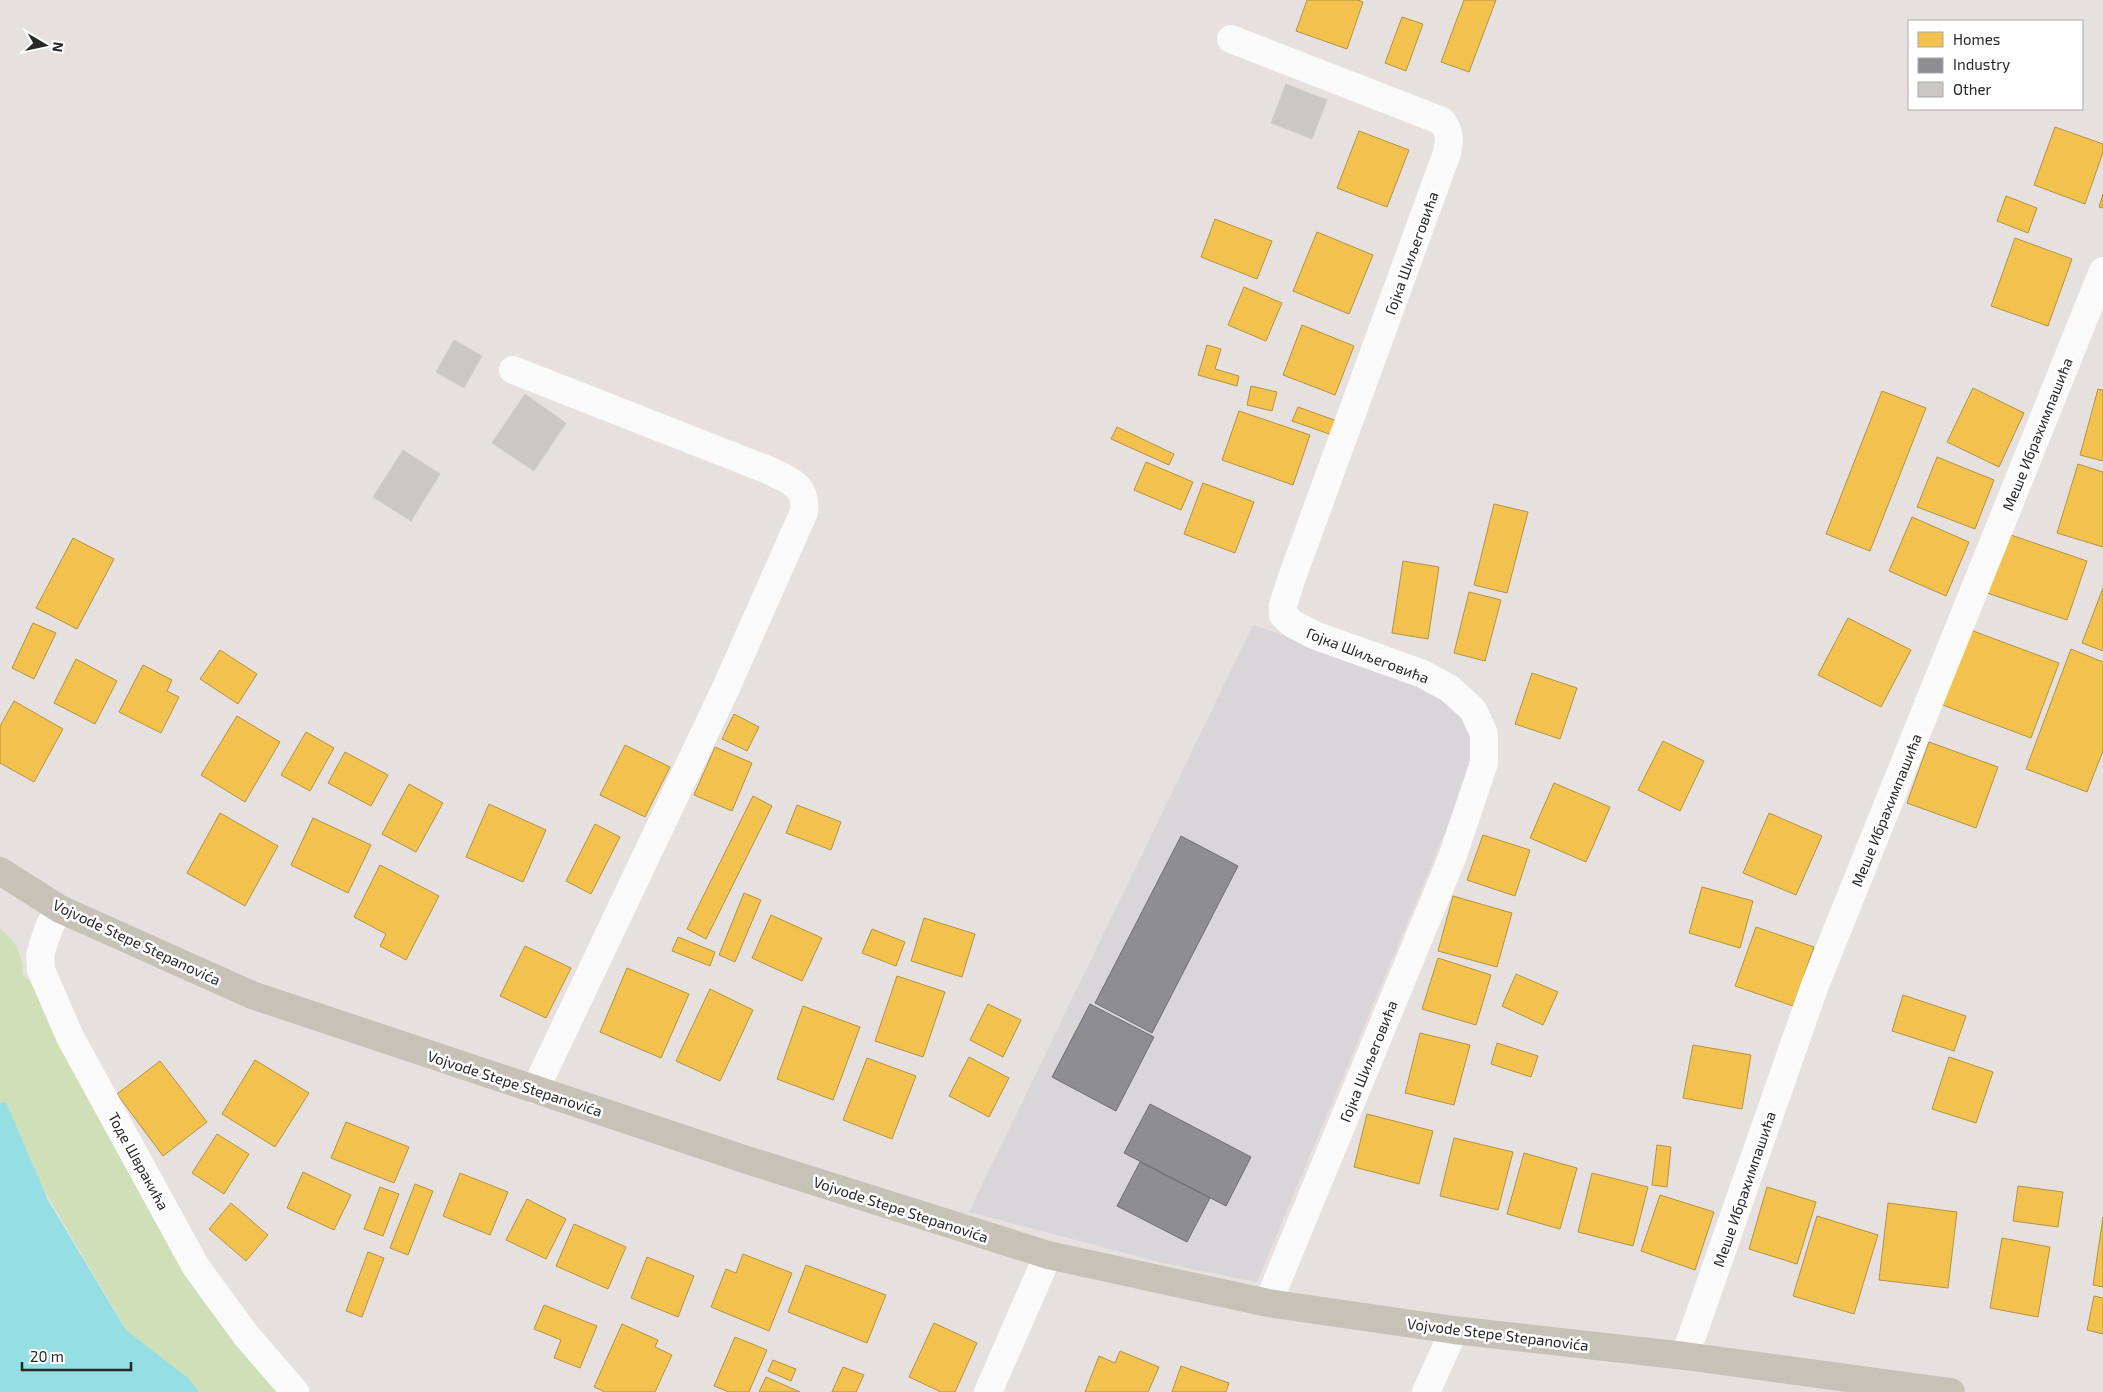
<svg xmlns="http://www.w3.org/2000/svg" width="2103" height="1392" viewBox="0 0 2103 1392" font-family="'Exo 2',sans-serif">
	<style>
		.industrial { fill: #d9d6d9 }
		.green { fill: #cfdfb8 }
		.water { fill: #94dee4 }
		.homes { fill: #f2c14e; stroke: #b59343 }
		.industry { fill: #8d8d92; stroke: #6f6f72 }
		.building { fill: #cbc7c5; stroke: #d1cdca }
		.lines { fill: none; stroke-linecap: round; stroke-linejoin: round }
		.minor { stroke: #fbfafa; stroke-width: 28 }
		.major { stroke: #c7c2b8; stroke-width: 28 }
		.labels { text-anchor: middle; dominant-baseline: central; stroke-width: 5; stroke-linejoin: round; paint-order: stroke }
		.street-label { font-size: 15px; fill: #282828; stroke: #fff }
	</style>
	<rect width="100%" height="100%" fill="#e6e1de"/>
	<path class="industrial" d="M1253,625L1440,689L1471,727L1472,768L1257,1282L1159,1262L969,1212Z"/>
	<path class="green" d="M0,929C18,942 22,955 23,976L49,993L286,1392H199L188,1378L127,1331L43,1188L6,1102L0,1103Z"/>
	<path class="water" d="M6,1102L48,1200L126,1330L188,1378L199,1392H0V1103Z"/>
	<path class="homes" d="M1307,0H1358L1363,2L1347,49L1296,31Z
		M1464,0H1496L1469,72L1441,62Z
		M1402,17L1423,24L1406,71L1385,63Z
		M2055,127L2103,144V152L2085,204L2034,185Z
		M1359,131L1409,150L1387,207L1337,188Z
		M2103,194V208L2099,207Z
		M2006,196L2037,208L2028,233L1997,221Z
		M1215,219L1272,241L1257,279L1201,257Z
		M1317,232L1373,255L1349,314L1293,291Z
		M2015,238L2072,259L2048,326L1991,306Z
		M1244,287L1282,303L1266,341L1228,325Z
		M1302,325L1354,346L1335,395L1283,375Z
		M1207,345L1221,349L1215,369L1239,376L1237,386L1198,375Z
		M1251,386L1277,392L1272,411L1247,405Z
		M1973,388L2024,413L1999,467L1947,442Z
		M2098,389L2103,390V461L2080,455Z
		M1882,391L1926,408L1870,551L1826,534Z
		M1298,407L1340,422L1335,436L1292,421Z
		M1239,411L1310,435L1293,485L1222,460Z
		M1117,427L1174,454L1169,465L1111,439Z
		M1937,457L1994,480L1975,529L1917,507Z
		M1146,462L1193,482L1181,510L1134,490Z
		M2078,464L2103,472V547L2057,533Z
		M1203,483L1254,502L1235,553L1184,534Z
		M1494,504L1528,512L1507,593L1474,585Z
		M1912,517L1969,542L1946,596L1889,571Z
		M2008,534L2087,561L2067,620L1987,593Z
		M73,538L114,559L77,629L36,608Z
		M1403,561L1439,567L1428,639L1392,633Z
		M2103,588V651L2082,643Z
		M1469,592L1501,600L1485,661L1454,653Z
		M1848,618L1911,650L1881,707L1818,675Z
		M33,623L56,633L34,679L12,668Z
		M1968,629L2059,663L2031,738L1940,704Z
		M2071,649L2103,662V751L2087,792L2026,769Z
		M220,650L257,674L238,704L200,679Z
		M76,659L117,681L95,724L54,703Z
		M143,665L172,680L167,691L179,697L161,733L119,712Z
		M1532,673L1577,688L1560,739L1515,724Z
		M14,701L63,729L34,782L0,763V726Z
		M734,714L759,727L747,751L722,739Z
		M237,716L280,742L245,802L201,775Z
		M306,732L334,748L310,791L281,775Z
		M1663,741L1704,761L1680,811L1638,790Z
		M1929,742L1998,767L1976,828L1907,803Z
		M625,745L670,767L645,817L600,795Z
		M715,747L752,763L732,811L694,795Z
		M345,752L388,775L371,806L328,783Z
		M1554,783L1610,807L1586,862L1530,838Z
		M409,784L443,803L416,852L382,834Z
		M753,796L772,806L706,939L687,929Z
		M489,804L546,830L523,882L466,857Z
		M797,805L841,822L831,850L786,833Z
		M220,813L278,846L245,906L187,873Z
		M1769,813L1822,836L1796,895L1743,873Z
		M313,818L371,845L348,893L291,865Z
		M595,824L620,837L591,894L566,881Z
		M1483,835L1530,850L1515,896L1467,880Z
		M380,865L439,896L406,960L380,946L386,934L354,917Z
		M1702,887L1753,901L1740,948L1689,933Z
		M744,893L761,900L735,962L719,955Z
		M1453,896L1512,913L1497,967L1438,951Z
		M771,915L822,938L802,981L752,958Z
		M924,918L975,934L962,977L911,961Z
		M1756,927L1814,947L1793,1006L1735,986Z
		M872,929L905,942L896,966L862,953Z
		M678,937L715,952L710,966L672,951Z
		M525,946L571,968L546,1018L500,996Z
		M1438,958L1491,975L1476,1025L1422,1009Z
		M627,968L689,994L661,1058L600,1032Z
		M1516,974L1558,992L1543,1025L1502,1006Z
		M897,976L945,992L923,1057L875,1041Z
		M710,989L753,1010L720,1081L676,1061Z
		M1903,995L1966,1016L1954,1051L1892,1031Z
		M988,1004L1021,1020L1003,1057L970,1040Z
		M803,1006L860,1027L833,1100L777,1079Z
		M1420,1033L1470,1045L1454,1105L1405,1093Z
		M1497,1043L1538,1056L1531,1077L1491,1064Z
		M1693,1045L1751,1055L1742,1109L1683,1098Z
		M969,1057L1009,1078L989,1117L949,1096Z
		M1949,1057L1993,1072L1976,1123L1932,1109Z
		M867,1058L916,1076L892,1139L843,1120Z
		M255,1060L309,1093L275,1147L222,1114Z
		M160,1061L207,1122L163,1156L117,1094Z
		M1367,1114L1433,1131L1419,1184L1354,1167Z
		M346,1122L409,1147L394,1183L331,1158Z
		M217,1134L249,1154L224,1194L192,1173Z
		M1454,1138L1513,1152L1498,1210L1440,1196Z
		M1657,1145L1671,1147L1667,1187L1652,1185Z
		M1524,1153L1577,1168L1560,1229L1507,1214Z
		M303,1172L351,1195L334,1230L287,1208Z
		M460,1173L508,1192L490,1235L443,1216Z
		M1592,1173L1648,1187L1633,1246L1578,1232Z
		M415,1184L433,1191L408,1255L390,1248Z
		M2018,1186L2063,1192L2058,1227L2013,1221Z
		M380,1187L399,1194L383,1236L364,1229Z
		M1767,1187L1816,1202L1797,1264L1749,1249Z
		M1660,1195L1714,1212L1695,1270L1641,1251Z
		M527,1199L566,1219L546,1259L506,1240Z
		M231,1203L268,1235L246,1261L209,1229Z
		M1888,1203L1957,1212L1948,1288L1879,1280Z
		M1817,1216L1878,1235L1854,1314L1793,1296Z
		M2103,1217V1287L2093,1285Z
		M574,1224L626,1247L608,1289L556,1266Z
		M2002,1238L2050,1247L2038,1317L1990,1308Z
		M368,1252L384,1258L362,1317L346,1311Z
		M743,1254L792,1273L769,1331L711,1307L726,1269L736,1273Z
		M647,1257L694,1276L678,1317L631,1298Z
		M806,1265L886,1295L867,1343L788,1312Z
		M2094,1296L2103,1298V1334L2087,1330Z
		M544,1305L597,1326L580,1368L554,1358L561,1340L534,1329Z
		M934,1323L977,1343L955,1392H941L909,1377Z
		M622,1324L658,1340L655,1347L672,1355L655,1392H605L594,1387Z
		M735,1337L767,1350L749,1392H729L714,1386Z
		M1120,1351L1159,1367L1148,1392H1085L1099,1356L1115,1363Z
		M773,1360L796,1369L791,1381L768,1371Z
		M1181,1366L1229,1383L1226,1392H1172Z
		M843,1367L864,1375L856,1392H832Z
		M766,1377L800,1392H759Z"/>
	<path class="industry" d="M1181,836L1238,866L1152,1033L1095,1003Z
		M1090,1004L1154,1037L1116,1111L1052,1077Z
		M1150,1104L1251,1157L1226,1206L1124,1153Z
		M1140,1162L1210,1198L1187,1242L1117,1206Z"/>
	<path class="building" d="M1286,84L1327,100L1312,139L1271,123Z
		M454,340L482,356L464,388L436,372Z
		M525,394L566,423L534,471L492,443Z
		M403,450L440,474L411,521L373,497Z"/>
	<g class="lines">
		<path class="minor" d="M1231,39L1442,121C1450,133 1450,139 1447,153L1291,580L1283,605V615L1293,624L1314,635L1423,674L1450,689L1473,710L1484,734V763L1452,858L1268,1303
			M513,370L768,470C789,480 807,485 804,512L725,690L535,1090
			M60,909L50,925L44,942L40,956L41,970L70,1037L196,1267L245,1334L295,1392
			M1685,1356L1815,985L2103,271
			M988,1392L1048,1255
			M1426,1392L1454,1330"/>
		<path class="major" d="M0,871L60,909L252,995L747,1160L1048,1255L1268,1303L1454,1330L1685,1356L1951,1392"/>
	</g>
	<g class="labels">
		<g class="street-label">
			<text transform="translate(1411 253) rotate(-70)">Гојка Шиљеговића</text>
			<text transform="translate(2037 434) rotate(-68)">Меше Ибрахимпашића</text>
			<text transform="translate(1368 655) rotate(21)">Гојка Шиљеговића</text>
			<text transform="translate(1886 810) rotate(-68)">Меше Ибрахимпашића</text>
			<text transform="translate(137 942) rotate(25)">Vojvode Stepe Stepanovića</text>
			<text transform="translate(1368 1061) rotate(-68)">Гојка Шиљеговића</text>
			<text transform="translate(515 1083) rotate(18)">Vojvode Stepe Stepanovića</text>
			<text transform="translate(139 1161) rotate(61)">Тоде Швракића</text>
			<text transform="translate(1744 1189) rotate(-71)">Меше Ибрахимпашића</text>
			<text transform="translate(901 1209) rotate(18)">Vojvode Stepe Stepanovića</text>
			<text transform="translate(1498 1334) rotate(7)">Vojvode Stepe Stepanovića</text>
		</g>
	</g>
	<rect x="1908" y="20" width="175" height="90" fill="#ffffff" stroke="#a9a9a9"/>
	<rect x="1918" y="32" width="25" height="15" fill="#f2c14e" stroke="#a9a9a9"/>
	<text x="1953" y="45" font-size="15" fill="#282828">Homes</text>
	<rect x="1918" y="58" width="25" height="15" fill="#8d8d92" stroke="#a9a9a9"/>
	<text x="1953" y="70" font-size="15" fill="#282828">Industry</text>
	<rect x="1918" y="82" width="25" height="15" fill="#cbc7c5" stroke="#a9a9a9"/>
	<text x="1953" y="95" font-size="15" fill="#282828">Other</text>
	<g transform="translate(45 45) rotate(99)" stroke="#ffffff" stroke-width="4" paint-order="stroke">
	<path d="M0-4L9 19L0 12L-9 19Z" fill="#282828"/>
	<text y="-8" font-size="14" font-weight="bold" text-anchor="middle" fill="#282828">N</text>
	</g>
	<path d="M22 1362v8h109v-8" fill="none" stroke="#282828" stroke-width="2.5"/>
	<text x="30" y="1362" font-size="15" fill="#282828" stroke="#ffffff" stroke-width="4" paint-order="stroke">20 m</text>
</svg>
